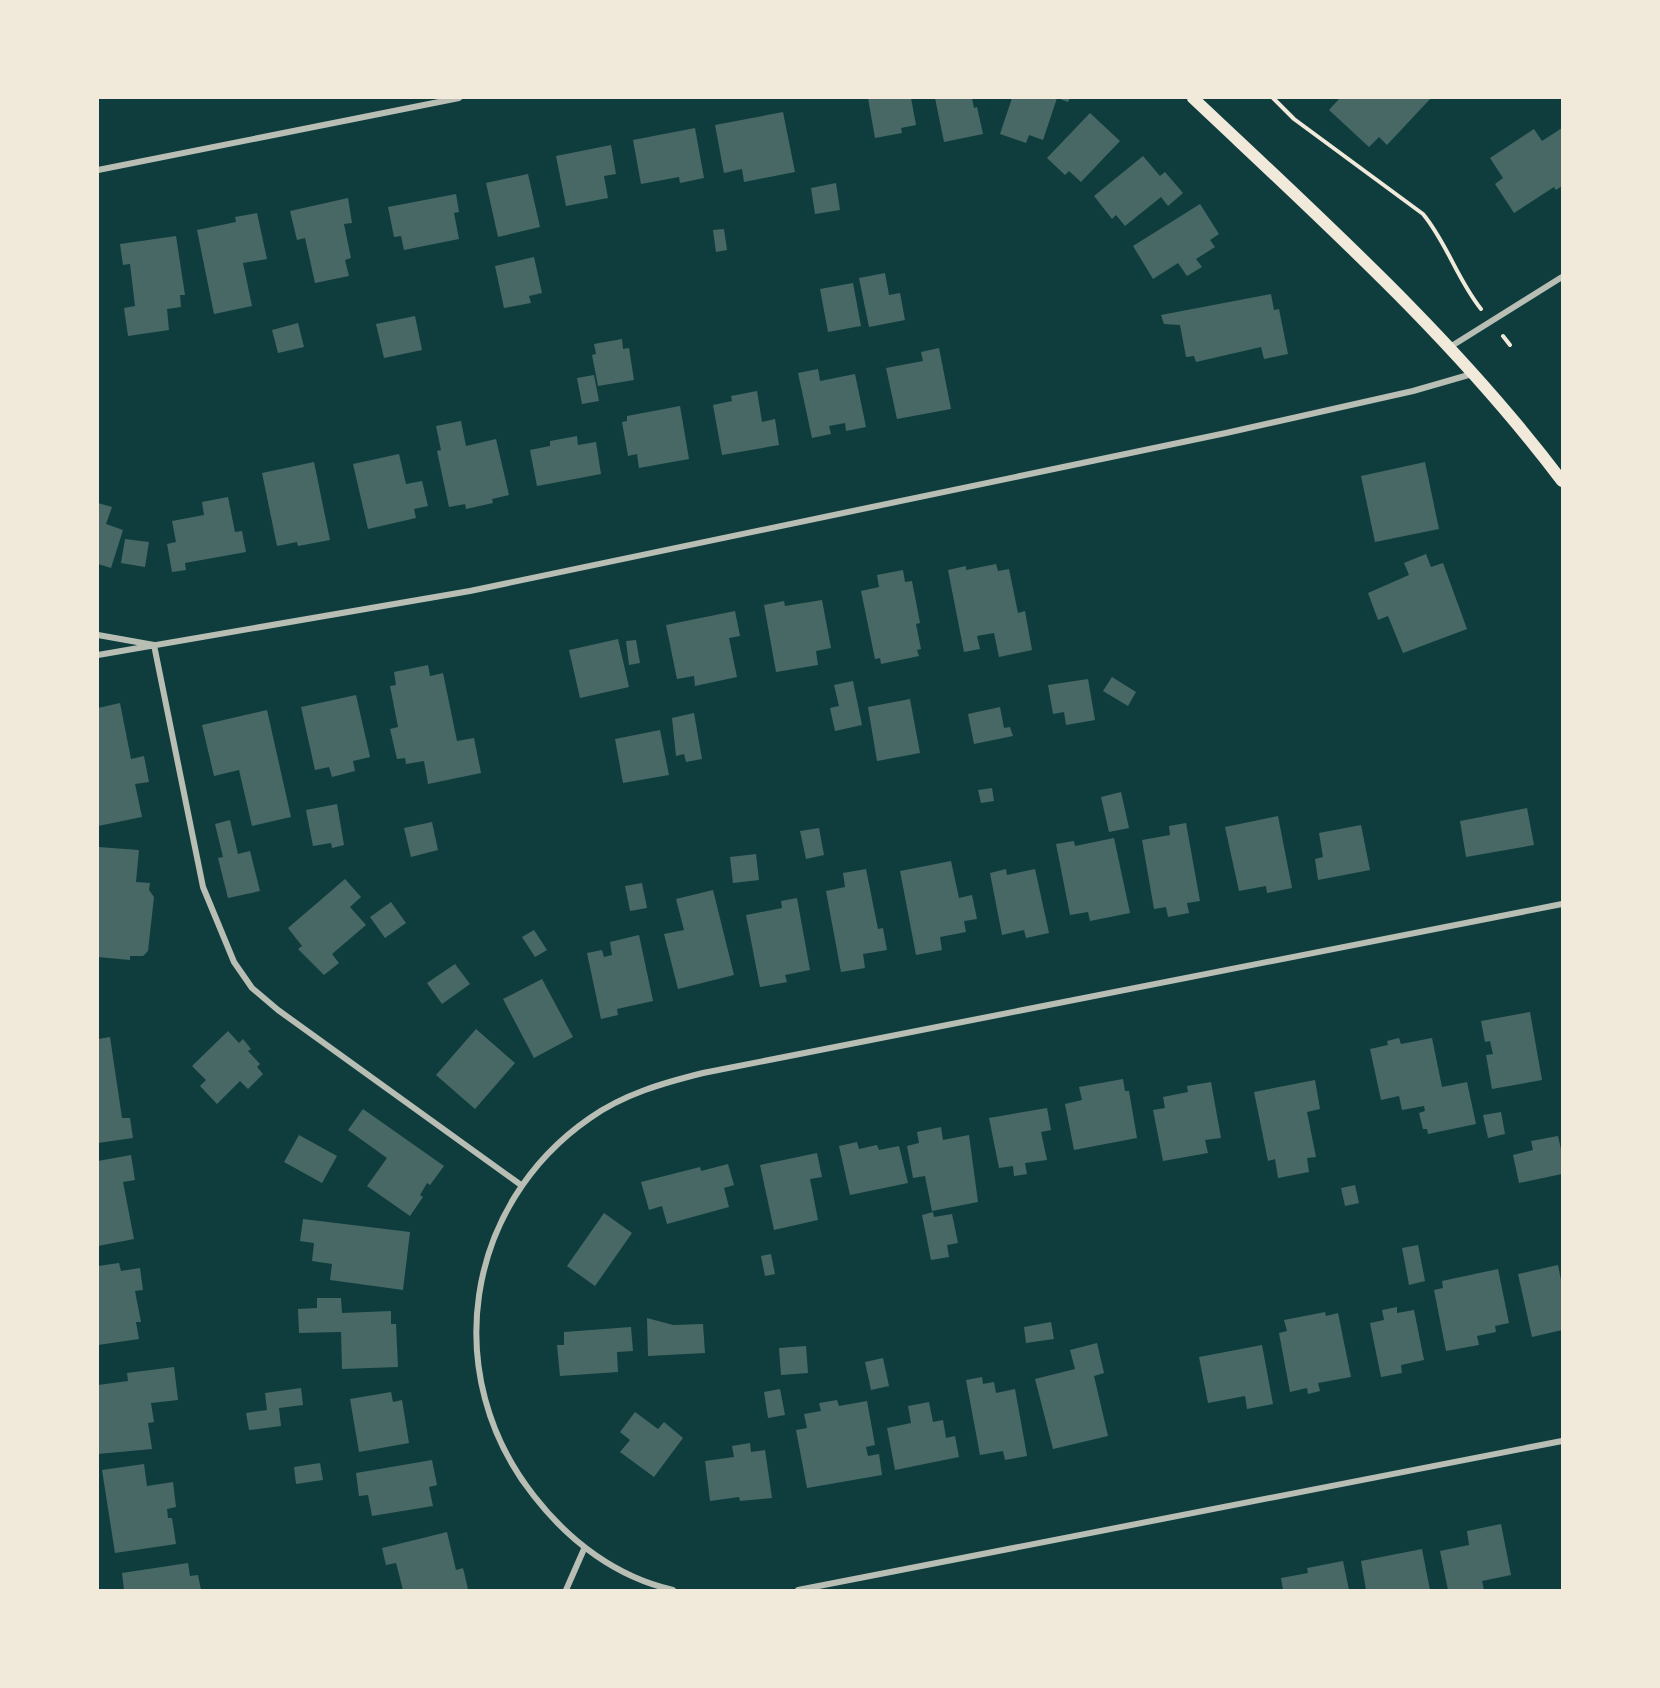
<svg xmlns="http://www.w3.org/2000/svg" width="1660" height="1688" viewBox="0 0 1660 1688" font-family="'Libre Baskerville',serif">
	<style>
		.building { fill: #486865 }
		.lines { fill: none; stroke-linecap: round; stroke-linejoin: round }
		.path { stroke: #f1e9da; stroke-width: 4 }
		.minor { stroke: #b8beb3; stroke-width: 6 }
		.secondary { stroke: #f1e9da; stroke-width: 12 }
	</style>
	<rect width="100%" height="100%" fill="#0f3d3e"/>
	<path class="building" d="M868,98H911L916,125L901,128L902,133L875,138Z
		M935,98H972L974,108L977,107L983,134L944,142Z
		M1012,98H1070L1068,102L1057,98L1043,140L1029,135L1026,143L1000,134Z
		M1337,98H1431L1387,145L1379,137L1369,147L1329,110L1339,99Z
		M783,112L795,172L744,182L742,169L724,173L715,125Z
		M1090,113L1120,141L1081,182L1069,171L1065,175L1047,158Z
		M695,128L704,178L680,183L679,177L641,184L633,140Z
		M1562,128V186L1556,190L1554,187L1514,213L1495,184L1503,178L1490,158L1534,129L1542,141Z
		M611,145L616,174L604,176L608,198L566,206L556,156Z
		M1143,156L1160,176L1165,172L1183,193L1168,206L1161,197L1125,226L1116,215L1112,219L1094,196Z
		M528,174L540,227L498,237L486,183Z
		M836,183L840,210L815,214L811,188Z
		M456,194L459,212L454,213L459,239L404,250L401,236L394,237L388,207Z
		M348,198L352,223L344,224L351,258L345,260L349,276L315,283L305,238L297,240L290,211Z
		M1200,204L1219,234L1210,240L1215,247L1196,259L1202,267L1187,276L1178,263L1153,279L1133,246Z
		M257,213L267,259L243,263L252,306L214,314L197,230L236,222L235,217Z
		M724,229L727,250L716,252L713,230Z
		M176,236L185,295H180L181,307L167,309L169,330L128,336L124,308L135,306L130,264L123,265L120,244Z
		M534,257L542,293L529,296L531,303L504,308L495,266Z
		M885,273L889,295L900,293L905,320L869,327L859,278Z
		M853,283L861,326L828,332L820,289Z
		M1271,294L1274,310L1279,309L1288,354L1264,359L1261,347L1196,362L1194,356L1186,357L1180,325L1164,324L1161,315Z
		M415,316L422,350L384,358L376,324Z
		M298,323L304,347L278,353L272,330Z
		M622,339L623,349L629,348L634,380L598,386L592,355L596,354L594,344Z
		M939,348L951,409L897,419L886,368L923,361L921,352Z
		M818,369L820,381L855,374L866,427L846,431L845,423L829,426L831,434L812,438L798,373Z
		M594,375L599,401L582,404L577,378Z
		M757,391L762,422L775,419L779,445L722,455L713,405L732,401L731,396Z
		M680,406L689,459L639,468L637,454L628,456L622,422L627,421V416Z
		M461,421L466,446L496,439L509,495L492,499L493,503L466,509L465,504L449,507L437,451L441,450L436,426Z
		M577,436L578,445L596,442L601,474L537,486L530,450L550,446V441Z
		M399,454L406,484L422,481L428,506L414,509L416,518L368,529L353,464Z
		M314,462L330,540L298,546L297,542L277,546L262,473Z
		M1425,462L1439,529L1375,542L1361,476Z
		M228,497L235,532L242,531L246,552L185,563L186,570L172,572L167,544L176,542L172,521L204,515L202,502Z
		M98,503L112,507L106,524L123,530L111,568L98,564Z
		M125,539L149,542L145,567L121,563Z
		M1426,554L1431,567L1443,563L1467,629L1403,653L1388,616L1378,620L1368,593L1409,575L1404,563Z
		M996,564L998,571L1009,569L1018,613L1025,611L1032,650L999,657L994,633L977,636L980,649L964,652L948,570L966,566V570Z
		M903,570L905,582L912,581L920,623L916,624L921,649L917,650L919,656L881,664L880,658L875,659L861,591L879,587L877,575Z
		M822,600L831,648L816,651L818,665L776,672L764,605L784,601L785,606Z
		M735,611L740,636L729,638L737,677L695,686L694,676L677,679L666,625Z
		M618,639L629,687L580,698L569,650Z
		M636,640L640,663L629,665L626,641Z
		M428,665L430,676L443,673L457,741L474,738L481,773L428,784L424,761L406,764L405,758L397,759L390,729L398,727L390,686L396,685L394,672Z
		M1112,677L1136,692L1128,706L1103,691Z
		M1088,679L1095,720L1066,725L1064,712L1053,714L1048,685Z
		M853,681L862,725L835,731L830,708L839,706L834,685Z
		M356,695L370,757L353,761L355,771L332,777L329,767L315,770L301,707Z
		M910,699L920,753L877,761L868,707Z
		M120,703L131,759L144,756L149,782L135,784L142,817L98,826V708Z
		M1000,707L1004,728L1010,727L1013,736L974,744L968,714Z
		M267,710L291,817L252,826L239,770L214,776L202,725Z
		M694,713L702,759L686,762L684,754L676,756L672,718Z
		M660,730L669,775L623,783L615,739Z
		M992,788L994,801L981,803L978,790Z
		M1121,792L1129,828L1109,832L1101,797Z
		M337,804L344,845L332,848L331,843L313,846L306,810Z
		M1527,808L1534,845L1466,857L1460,821Z
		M1278,816L1292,888L1267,893L1266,886L1239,891L1225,827Z
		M230,820L238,854L250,851L260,891L228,898L218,858L223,857L215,824Z
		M432,822L438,850L411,857L404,828Z
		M1186,823L1200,901L1187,903L1189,913L1168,917L1166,907L1154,909L1142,840L1170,835L1169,826Z
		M1361,825L1370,870L1318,880L1315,859L1323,857L1319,833Z
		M819,828L824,855L806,859L800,831Z
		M1114,838L1130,913L1090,921L1088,912L1070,915L1056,844L1074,841L1075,846Z
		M98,847L139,850L136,882L150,883L149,890L154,897L148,951L143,956H130V960L98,957Z
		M756,854L759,880L733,883L730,857Z
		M951,861L959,898L972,895L977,919L964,921L966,932L940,937L942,950L916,955L900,871Z
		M866,869L878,929L883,928L887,950L863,954L865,968L841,972L826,891L845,887L843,873Z
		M1006,869L1007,875L1035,869L1049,933L1026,938L1024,930L1002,935L990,873Z
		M345,879L361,897L350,907L366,925L332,954L339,963L324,975L298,949L302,946L288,928Z
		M642,883L647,908L630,911L625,886Z
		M713,890L734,975L678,989L664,934L684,930L676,899Z
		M797,898L810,970L785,975L787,982L760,987L746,915L782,908L781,901Z
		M391,902L406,923L385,938L370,917Z
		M534,930L547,950L535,957L522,937Z
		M639,935L653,1001L617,1009L618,1015L601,1019L587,953L602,950L604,957L612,955L610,942Z
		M455,964L470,984L442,1004L427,983Z
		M542,979L573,1037L534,1058L503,999Z
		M1530,1012L1542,1080L1492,1089L1486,1055L1493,1054L1490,1041L1485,1042L1481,1021Z
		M476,1029L515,1063L475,1109L436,1075Z
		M228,1031L239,1043L243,1039L251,1049L248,1051L260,1064L257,1067L263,1074L248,1089L240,1081L217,1104L200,1086L206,1080L192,1066Z
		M110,1037L122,1118H130L133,1138L98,1143V1039Z
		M1399,1038L1401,1044L1432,1038L1442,1087L1467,1082L1476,1124L1428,1134L1427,1129H1423L1419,1113L1425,1111L1424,1106L1402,1110L1399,1096L1381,1100L1370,1049L1388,1045L1387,1041Z
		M1123,1079L1125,1091H1129L1137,1138L1074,1150L1065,1104L1082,1100L1079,1087Z
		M1315,1080L1320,1109L1307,1112L1316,1157L1307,1158L1309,1172L1278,1178L1275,1159L1268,1161L1254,1092Z
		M1211,1082L1221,1138L1205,1140L1208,1153L1163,1161L1153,1110L1165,1108L1163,1097L1188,1092L1187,1086Z
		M1047,1108L1051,1130L1041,1132L1047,1160L1025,1163L1027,1174L1014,1176L1013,1166L999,1168L989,1118Z
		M363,1109L444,1166L430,1185L427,1183L420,1195L423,1197L410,1216L367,1186L387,1158L348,1130Z
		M1501,1112L1505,1134L1488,1138L1483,1115Z
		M941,1127L943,1140L969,1135L978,1202L932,1211L925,1176L913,1178L907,1146L919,1143L917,1132Z
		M299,1135L337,1156L322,1183L284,1162Z
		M1558,1136L1562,1154V1174L1519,1183L1513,1155L1533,1150L1531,1141Z
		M857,1142L859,1149L877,1145L879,1150L899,1146L908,1183L850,1195L839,1146Z
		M817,1153L822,1177L810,1179L818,1220L774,1230L760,1165Z
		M131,1155L135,1180L123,1182L134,1239L98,1246V1161Z
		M728,1164L734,1185L724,1188L729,1207L667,1224L662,1206L649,1210L641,1182L700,1167L701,1171Z
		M1355,1185L1359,1203L1345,1206L1341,1188Z
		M933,1212L934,1217L952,1214L958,1243L947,1245L949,1257L931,1260L922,1215Z
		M604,1213L632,1233L595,1286L567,1266Z
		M303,1219L410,1232L403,1290L330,1280L332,1264L312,1261L314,1243L300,1241Z
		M1418,1245L1425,1281L1409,1285L1402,1248Z
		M771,1254L775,1274L765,1276L761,1256Z
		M119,1263L121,1271L140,1268L143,1290L135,1291L141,1322H136L139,1339L98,1345V1266Z
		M1558,1265L1562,1285V1330L1532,1337L1518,1274Z
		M1498,1269L1509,1323L1495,1326L1496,1332L1477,1336L1479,1345L1446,1351L1434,1290L1443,1288L1442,1281Z
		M317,1298H341L342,1313L391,1311V1324H396L398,1367L342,1369L341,1332L299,1333L298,1309L317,1308Z
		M1397,1307V1313L1414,1310L1424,1360L1401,1365L1402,1373L1381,1377L1370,1323L1384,1320L1382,1310Z
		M1325,1312L1326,1316L1338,1313L1351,1377L1318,1383L1320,1391L1308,1394L1307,1388L1290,1392L1279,1333L1287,1331L1284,1320Z
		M647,1318L673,1325L703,1324L705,1353L648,1356Z
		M1051,1322L1054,1339L1026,1343L1024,1327Z
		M631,1327L633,1351L617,1352L618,1372L560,1376L557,1345H564V1332Z
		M1097,1343L1104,1373L1094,1376L1108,1436L1053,1449L1035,1379L1075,1369L1070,1350Z
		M1262,1345L1273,1404L1247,1409L1245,1396L1208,1403L1199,1357Z
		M806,1346L808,1373L781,1375L779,1348Z
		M883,1358L889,1386L871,1390L865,1362Z
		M174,1367L178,1400L151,1403L154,1422L148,1423L152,1449L98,1454V1385L128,1381L127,1373Z
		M982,1377L983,1384L994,1382L996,1393L1015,1389L1027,1456L1005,1460L1003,1451L980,1455L966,1380Z
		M301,1388L303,1405L279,1408L281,1426L249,1430L246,1413L267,1410L265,1393Z
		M780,1389L785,1415L768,1418L764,1392Z
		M391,1392L393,1402L402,1400L409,1443L359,1452L350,1399Z
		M837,1400L839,1406L867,1401L875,1445L866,1447L868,1456L879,1454L882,1475L807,1488L796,1430L807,1428L804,1414L821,1411L819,1403Z
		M929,1402L933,1422L943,1420L946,1438L955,1436L959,1457L895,1470L887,1428L911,1423L908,1406Z
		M635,1412L658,1429L664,1422L683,1438L654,1477L620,1452L630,1440L620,1432Z
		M750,1443L751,1452L765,1450L772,1498L740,1501L739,1497L710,1501L705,1461L734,1457L732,1446Z
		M432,1460L437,1485L429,1487L433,1506L372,1516L368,1495L359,1496L356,1473Z
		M320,1463L323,1480L296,1484L294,1467Z
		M144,1464L147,1486L173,1482L176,1507L167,1509L168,1518H172L176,1544L115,1553L102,1470Z
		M1501,1524L1511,1575L1482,1581L1484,1590H1448L1440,1551L1469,1545L1467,1531Z
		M447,1532L456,1570L463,1568L468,1589L403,1590L396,1563L386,1565L382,1548Z
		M1422,1549L1430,1590H1366L1361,1561Z
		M1343,1561L1349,1590H1283L1281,1578L1308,1573L1307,1568Z
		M188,1563L190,1576L198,1575L201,1590H124L122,1573Z"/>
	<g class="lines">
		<path class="path" d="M1273,98L1294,119L1423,214C1447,243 1457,279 1481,309
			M1503,336L1510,345"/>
		<path class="minor" d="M98,170L459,98
			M1450,347L1562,277
			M98,635L154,645L203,887L234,962L252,988L278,1010L521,1185
			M98,655L470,591L1226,433L1413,391L1472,374
			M566,1590L584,1549
			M673,1590C616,1577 569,1541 534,1496C439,1376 464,1205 590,1118C624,1094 663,1083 703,1073L1562,904
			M798,1590L1562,1441"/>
		<path class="secondary" d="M1193,98C1322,220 1455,339 1562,481"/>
	</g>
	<rect width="1660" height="1688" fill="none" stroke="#f1e9da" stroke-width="198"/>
</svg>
